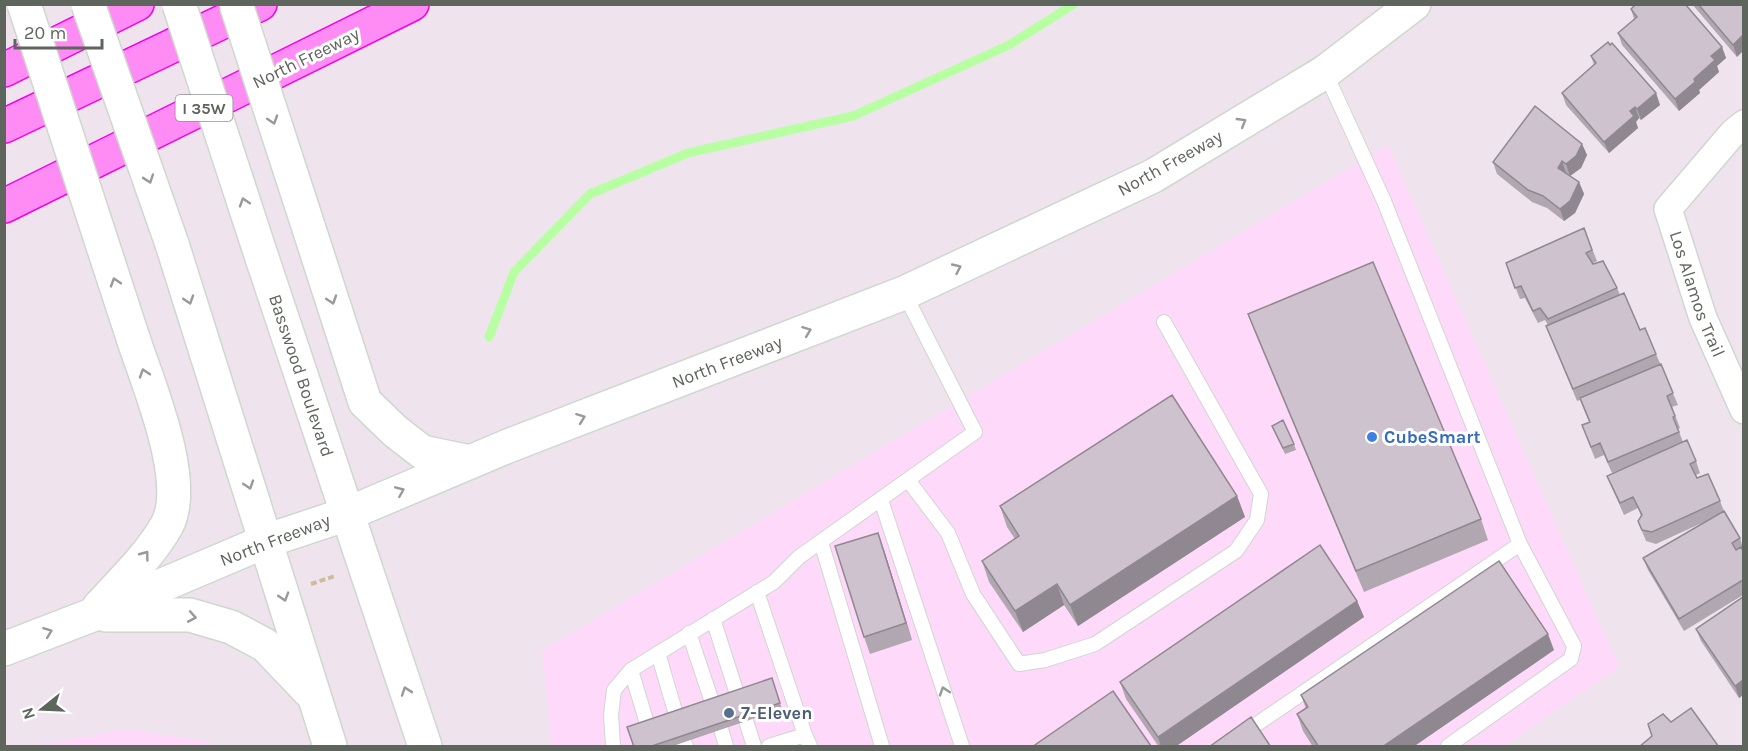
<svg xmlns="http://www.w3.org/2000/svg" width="1748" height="751" viewBox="0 0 1748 751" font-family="Karla,sans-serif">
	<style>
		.commercial { fill: #ffd9fa }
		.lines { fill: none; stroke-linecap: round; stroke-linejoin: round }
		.stream { stroke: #b8ffa4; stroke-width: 9 }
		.service-casing { stroke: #d0d6d0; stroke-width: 16 }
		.minor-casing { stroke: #d0d6d0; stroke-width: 30 }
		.secondary-casing { stroke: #cfd7cf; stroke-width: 36 }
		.motorway-casing { stroke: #f300eb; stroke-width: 36 }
		.path { stroke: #cfbc9d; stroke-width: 4; stroke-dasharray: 6 3; stroke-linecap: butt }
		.service { stroke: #fff; stroke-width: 14 }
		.minor { stroke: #fff; stroke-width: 27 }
		.secondary { stroke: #fff; stroke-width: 33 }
		.motorway { stroke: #ff8bf4; stroke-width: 33 }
		.secondary-bridge-casing { stroke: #cfd7cf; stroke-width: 36; stroke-linecap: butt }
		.secondary-bridge { stroke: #fff; stroke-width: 33 }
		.wall { fill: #b0a7b0 }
		.shaded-wall { fill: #908890 }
		.building { fill: #cdc2cd; stroke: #908890; stroke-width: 1.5 }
		.oneway { stroke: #969b95 }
		.shop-dot { fill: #3f7fe0; stroke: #fff; stroke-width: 2 }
		.service-dot { fill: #5c6f8a; stroke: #fff; stroke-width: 2 }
		.labels { text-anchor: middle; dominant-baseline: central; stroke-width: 6; stroke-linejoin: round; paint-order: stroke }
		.shield { fill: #fff; stroke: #8e938d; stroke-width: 1.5 }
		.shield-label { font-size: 16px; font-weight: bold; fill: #5d655c }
		.street-label { font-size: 18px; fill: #5d655c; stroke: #fff }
		.shop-label { font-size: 18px; font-weight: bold; fill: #366cbe; stroke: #fff; text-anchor: start }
		.service-label { font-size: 18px; font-weight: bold; fill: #4e5e75; stroke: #fff; text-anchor: start }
	</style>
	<rect width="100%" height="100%" fill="#efe4ee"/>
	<path class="commercial" d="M1388,145L1619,667L1504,746H552L542,651Z
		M127,729L204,741L214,746H31Z"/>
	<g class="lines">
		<path class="stream" d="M489,337L514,272L590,194L688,153L853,116L1009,45L1074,4"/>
		<g class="service-casing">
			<path id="service" d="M1325,72L1384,201L1520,544L1574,646L1571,659L1448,746
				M908,480L948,533L973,594L1019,664L1045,660L1095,644L1236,551L1257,520L1261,494L1164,322
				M881,500L962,746
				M821,542L882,746
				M757,592L805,735
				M713,619L738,697
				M689,633L713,705
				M658,653L677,718
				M631,670L648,727
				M746,721L754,746
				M721,729L726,746
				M684,742L686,746
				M613,746L611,715L614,690L631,670L774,582L799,557L975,432L904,293
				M769,746L805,735L810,746
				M1225,746L1520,544"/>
		</g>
		<g class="minor-casing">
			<g id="minor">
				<path id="s1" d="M1744,124L1733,133L1668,209L1703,318L1744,410"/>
			</g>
		</g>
		<g class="secondary-casing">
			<g id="secondary">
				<path d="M172,244L330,746"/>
				<path d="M314,244L365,402L395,431L422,452L470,462"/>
				<path id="s2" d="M262,258L425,746"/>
				<path d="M99,607C123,581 150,555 167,525C190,481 148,384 133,338"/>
				<path d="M106,615H190L231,627L265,645L310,692"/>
				<path d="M4,649L92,615L266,541L347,514L508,446L904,293L1153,176L1325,72L1414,4"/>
			</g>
		</g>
		<g class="motorway-casing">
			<path id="motorway" d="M4,70L137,4
				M4,126L260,4
				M4,206L412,4"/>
		</g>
		<path class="path" d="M311,584L335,576"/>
		<use href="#service" class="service"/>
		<use href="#minor" class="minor"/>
		<use href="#secondary" class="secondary"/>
		<use href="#motorway" class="motorway"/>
		<g class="secondary-bridge-casing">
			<path id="secondary-bridge" d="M24,4L133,338
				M88,4L172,244
				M179,4L262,258
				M236,4L314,244"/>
		</g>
		<use href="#secondary-bridge" class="secondary-bridge"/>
	</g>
	<path class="wall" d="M1692,4H1743L1737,57Z
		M1631,9L1722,47L1726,58L1717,66L1719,72L1699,90L1700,93L1679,111L1622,45L1618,33L1634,19Z
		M1591,56L1656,93L1660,105L1641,120L1639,118L1636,122L1638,128L1609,153L1566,105L1562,93L1594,65Z
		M1582,144L1587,155L1581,168L1570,176L1566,173V174L1579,182L1584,194L1575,213L1564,221L1547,208L1532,202L1497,174L1493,162Z
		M1584,228L1597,261L1593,263L1617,288L1620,295L1640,330L1656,354L1678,405L1672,407L1680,428L1678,429L1683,442L1696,461L1700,473L1696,475L1697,478L1720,501L1724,511L1740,538L1743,548V595L1684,631L1648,570L1643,558L1704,522L1656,544L1646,541L1638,521L1641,516L1638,508L1624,515L1612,488L1607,476L1633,465L1612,473L1604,455L1595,459L1582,425L1589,422L1580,400L1577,401L1551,338L1546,326L1548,325L1545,320L1538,323L1525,298L1520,299L1506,263Z
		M1248,314L1481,519L1488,540L1364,592L1256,335Z
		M1272,426L1294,444L1296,450L1285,454Z
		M1237,496L1245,517L1078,626L1064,605L1023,632L989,582L982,561L1015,539L1007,527L1000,506Z
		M884,550L912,640L870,654L864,637Z
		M1743,597V695L1739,698L1701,641L1696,629Z
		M1357,601L1364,617L1175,747H1159L1126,699L1120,682Z
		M1554,650L1413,747H1313L1303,731L1297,714L1306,709L1301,695Z
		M772,679L782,709L670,747H634Z"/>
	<path class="shaded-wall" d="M1743,35V51L1737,57L1733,45Z
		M1722,47L1726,58L1717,66L1719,72L1699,90L1700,93L1679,111L1675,99L1694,79L1711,56Z
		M1656,93L1660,105L1641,120L1637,109Z
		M1635,107L1639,118L1636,122L1638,128L1609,153L1604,142L1630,111Z
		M1582,144L1587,155L1581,168L1570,176L1566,164Z
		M1562,161L1566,173L1562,180L1558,168Z
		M1579,182L1584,194L1575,213L1564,221L1560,209Z
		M1237,496L1245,517L1078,626L1070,605Z
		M878,533L884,550L912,640L906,623Z
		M1057,584L1064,605L1023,632L1015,611Z
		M1357,601L1364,617L1175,747H1161L1158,737Z
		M1548,634L1554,650L1413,747H1382Z
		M1743,680V695L1739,698L1735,686Z"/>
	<path class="building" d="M1636,4H1685L1722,47L1711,56L1715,60L1694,79L1695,82L1675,99L1618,33L1637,17L1631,9Z
		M1698,4H1743V35L1733,45Z
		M1608,42L1610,45L1612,43L1656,93L1637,109L1635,107L1630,111L1634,116L1604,142L1562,93L1596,63L1591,56Z
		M1535,106L1582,144L1576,156L1566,164L1562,161L1558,168L1579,182L1570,201L1560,209L1543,196L1528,190L1493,162Z
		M1584,228L1592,250L1586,253L1593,264L1603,261L1617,288L1548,319L1540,308L1533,311L1521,286L1515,288L1506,263Z
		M1373,262L1481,519L1356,571L1248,314Z
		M1624,293L1640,330L1645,328L1656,354L1573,389L1546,326Z
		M1661,364L1673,393L1667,396L1675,416L1673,417L1679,432L1608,462L1600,443L1591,447L1582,425L1590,422L1580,398Z
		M1172,395L1237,496L1070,605L1057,584L1015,611L982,561L1019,536L1000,506Z
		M1283,420L1294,444L1283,448L1272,426Z
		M1687,440L1696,461L1690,464L1697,478L1708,474L1720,501L1652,532L1642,530L1638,521L1642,515L1633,497L1620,503L1607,476Z
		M1724,511L1740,538L1732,543L1736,550L1741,547L1743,551V580L1679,619L1643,558Z
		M878,533L906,623L864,637L835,546Z
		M1320,545L1357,601L1158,737L1120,682Z
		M1499,561L1548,634L1382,747H1319L1297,714L1308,707L1301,695Z
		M1743,597V680L1735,686L1696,629Z
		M772,678L780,703L649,747H634L627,727Z
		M1113,691L1151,746L1149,747H1032Z
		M1691,708L1719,747H1639L1652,736L1648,724L1663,714L1671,722Z
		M1251,717L1271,747H1209Z"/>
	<defs><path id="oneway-chevron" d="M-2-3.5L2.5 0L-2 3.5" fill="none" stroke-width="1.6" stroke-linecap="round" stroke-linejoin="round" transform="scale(1.5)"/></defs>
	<g class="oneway">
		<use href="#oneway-chevron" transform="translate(273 120) rotate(72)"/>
		<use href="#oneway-chevron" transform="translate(1242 122) rotate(-31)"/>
		<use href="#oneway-chevron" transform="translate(149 179) rotate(71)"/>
		<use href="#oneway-chevron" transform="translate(244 202) rotate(-108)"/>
		<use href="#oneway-chevron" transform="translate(957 268) rotate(-25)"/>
		<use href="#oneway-chevron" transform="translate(115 282) rotate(-108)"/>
		<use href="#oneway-chevron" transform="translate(189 300) rotate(72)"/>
		<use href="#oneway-chevron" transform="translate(332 300) rotate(72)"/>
		<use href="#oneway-chevron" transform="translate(807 331) rotate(-21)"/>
		<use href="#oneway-chevron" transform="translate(144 373) rotate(-108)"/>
		<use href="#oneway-chevron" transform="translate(581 418) rotate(-21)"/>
		<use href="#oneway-chevron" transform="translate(249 485) rotate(72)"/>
		<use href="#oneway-chevron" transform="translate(400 491) rotate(-23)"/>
		<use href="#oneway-chevron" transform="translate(145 555) rotate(-53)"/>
		<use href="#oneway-chevron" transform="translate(284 597) rotate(73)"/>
		<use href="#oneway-chevron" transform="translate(192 617) rotate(10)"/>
		<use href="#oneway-chevron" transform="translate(48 632) rotate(-21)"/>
		<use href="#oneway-chevron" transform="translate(406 691) rotate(-109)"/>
		<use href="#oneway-chevron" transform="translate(944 691) rotate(-108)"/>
	</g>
	<circle class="shop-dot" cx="1372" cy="437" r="6"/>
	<circle class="service-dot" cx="729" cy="713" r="6"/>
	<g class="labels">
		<rect class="shield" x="175.5" y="95" width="57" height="26" rx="4.5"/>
		<g class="shield-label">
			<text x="204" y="108">I 35W</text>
		</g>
		<g class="street-label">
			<text transform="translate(306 58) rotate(-26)">North Freeway</text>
			<text transform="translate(1170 163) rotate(-29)">North Freeway</text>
			<text stroke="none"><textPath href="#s1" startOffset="204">Los Alamos Trail</textPath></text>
			<text transform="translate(727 362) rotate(-21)">North Freeway</text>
			<text stroke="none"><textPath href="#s2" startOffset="124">Basswood Boulevard</textPath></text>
			<text transform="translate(275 540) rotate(-21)">North Freeway</text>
		</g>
		<g class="shop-label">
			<text x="1384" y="437">CubeSmart</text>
		</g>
		<g class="service-label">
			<text x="741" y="713">7-Eleven</text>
		</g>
	</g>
	<rect width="1748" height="751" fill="none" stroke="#5d655c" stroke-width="12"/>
	<g transform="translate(42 709) rotate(252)" stroke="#ffffff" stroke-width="4.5" paint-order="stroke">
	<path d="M0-4.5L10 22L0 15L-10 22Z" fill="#5d655c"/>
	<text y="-9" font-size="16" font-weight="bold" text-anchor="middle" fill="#5d655c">N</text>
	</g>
	<path d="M15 39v9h87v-9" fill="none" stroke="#5d655c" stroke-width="3"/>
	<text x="24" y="39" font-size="18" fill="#5d655c" stroke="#ffffff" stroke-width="4.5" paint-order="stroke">20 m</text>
</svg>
